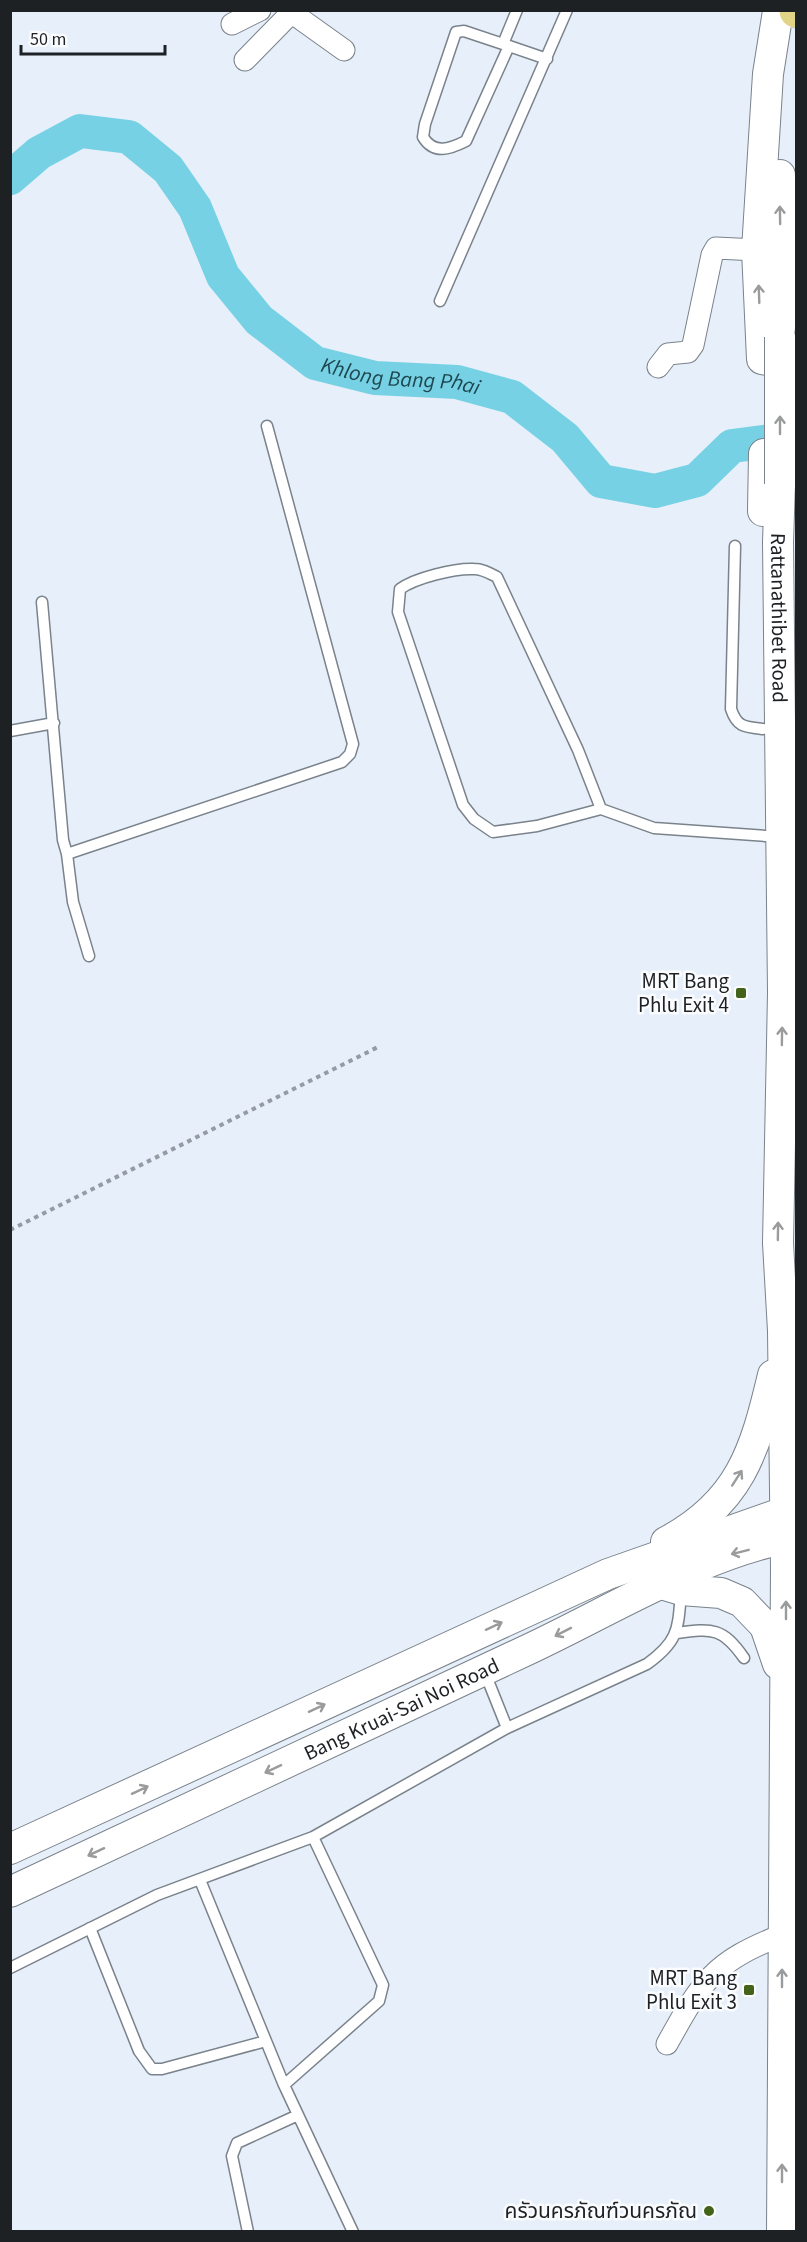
<svg xmlns="http://www.w3.org/2000/svg" width="807" height="2242" viewBox="0 0 807 2242" font-family="'Source Sans 3','Noto Sans Thai',sans-serif">
	<style>
		.lines { fill: none; stroke-linecap: round; stroke-linejoin: round }
		.river { stroke: #76d1e4; stroke-width: 34 }
		.service-casing { stroke: #7a828b; stroke-width: 13 }
		.minor-casing { stroke: #7a828b; stroke-width: 23 }
		.secondary-casing { stroke: #7a828b; stroke-width: 32 }
		.primary-casing { stroke: #cececf; stroke-width: 35 }
		.path { stroke: #949ba2; stroke-width: 4; stroke-dasharray: 4.5 4.5; stroke-linecap: butt }
		.service { stroke: #fff; stroke-width: 10 }
		.minor { stroke: #fff; stroke-width: 21 }
		.secondary { stroke: #fff; stroke-width: 30 }
		.primary { stroke: #e2d487; stroke-width: 33 }
		.secondary-bridge-casing { stroke: #7a828b; stroke-width: 32; stroke-linecap: butt }
		.secondary-bridge { stroke: #fff; stroke-width: 30 }
		.oneway { stroke: #9a9b9c }
		.poi-dot { fill: #426319; stroke: #fbfcfe; stroke-width: 2 }
		.labels { text-anchor: middle; dominant-baseline: central; stroke-width: 5; stroke-linejoin: round; paint-order: stroke }
		.street-label { font-size: 21px; fill: #1e2124; stroke: #fbfcfe }
		.poi-label { font-size: 21px; fill: #1e2124; stroke: #fbfcfe; text-anchor: end }
		.water-label { font-size: 22px; font-style: italic; fill: #1e4750; stroke: #fbfcfe }
	</style>
	<rect width="100%" height="100%" fill="#e7f0fa"/>
	<g class="lines">
		<path class="river" id="s1" d="M10,178L39,153L80,131L129,137L168,169L195,208L223,276L259,320L315,363L375,378L457,382L512,397L565,438L601,481L655,491L697,480L732,446L796,438"/>
		<g class="service-casing">
			<path id="service" d="M503,44L517,10
				M509,46L466,141C450,149 434,155 423,137L425,124L456,32L464,31L509,46L547,59
				M440,301L567,10
				M735,546L731,709C737,727 744,727 763,729
				M42,602L63,840L67,854L342,762L350,754L353,744L267,426
				M10,731L54,723
				M601,809L578,750L497,577C489,573 483,569 474,569C455,568 415,578 400,589L398,612L463,805L474,819L493,832L537,826L601,809L654,828L780,837
				M67,854L73,902L89,956
				M677,1633C713,1628 723,1628 744,1658
				M485,1673L507,1728
				M200,1880L284,2085L353,2232
				M90,1928L139,2051L152,2069H162L266,2041
				M10,1968L157,1895L313,1837L507,1728L647,1664C679,1641 678,1629 681,1592
				M284,2085L379,2001L383,1985L313,1837
				M248,2232L232,2156L237,2143L298,2115"/>
		</g>
		<g class="minor-casing">
			<path id="minor" d="M288,10L344,50
				M232,24L260,10
				M245,60L291,13
				M658,367L668,354L688,352L693,345L712,255L716,248L757,250
				M667,2044C702,1981 713,1962 782,1935"/>
		</g>
		<g class="secondary-casing">
			<g id="secondary">
				<path d="M778,11L768,74L757,250L762,359L796,366"/>
				<path d="M780,328V175"/>
				<path id="s2" d="M780,484L778,542L783,993L778,1243L783,1331L786,1568L782,2232"/>
				<path d="M763,511L764,454L796,457"/>
				<path d="M666,1542C740,1503 755,1451 773,1375"/>
				<path d="M661,1584L681,1590L721,1593L742,1602L765,1626L778,1664"/>
				<path d="M10,1849L608,1574L796,1508"/>
				<path id="s3" d="M10,1892C182,1812 354,1732 525,1651C613,1610 700,1554 796,1536"/>
			</g>
		</g>
		<g class="primary-casing">
			<path id="primary" d="M796,10V11"/>
		</g>
		<path class="path" d="M10,1230L380,1046"/>
		<use href="#service" class="service"/>
		<use href="#minor" class="minor"/>
		<use href="#secondary" class="secondary"/>
		<use href="#primary" class="primary"/>
		<g class="secondary-bridge-casing">
			<path id="secondary-bridge" d="M780,337V484"/>
		</g>
		<use href="#secondary-bridge" class="secondary-bridge"/>
	</g>
	<defs><path id="oneway-shaft" d="M-6 0H5M1.5-3L5.5 0L1.5 3" fill="none" stroke-width="1.6" stroke-linecap="round" stroke-linejoin="round" transform="scale(1.5)"/></defs>
	<g class="oneway">
		<use href="#oneway-shaft" transform="translate(780 215) rotate(-91)"/>
		<use href="#oneway-shaft" transform="translate(759 294) rotate(-92)"/>
		<use href="#oneway-shaft" transform="translate(780 425) rotate(-90)"/>
		<use href="#oneway-shaft" transform="translate(782 1036) rotate(-89)"/>
		<use href="#oneway-shaft" transform="translate(778 1231) rotate(-89)"/>
		<use href="#oneway-shaft" transform="translate(737 1478) rotate(-57)"/>
		<use href="#oneway-shaft" transform="translate(740 1552) rotate(166)"/>
		<use href="#oneway-shaft" transform="translate(786 1610) rotate(-90)"/>
		<use href="#oneway-shaft" transform="translate(494 1626) rotate(-25)"/>
		<use href="#oneway-shaft" transform="translate(563 1632) rotate(153)"/>
		<use href="#oneway-shaft" transform="translate(317 1708) rotate(-25)"/>
		<use href="#oneway-shaft" transform="translate(273 1769) rotate(155)"/>
		<use href="#oneway-shaft" transform="translate(140 1790) rotate(-25)"/>
		<use href="#oneway-shaft" transform="translate(96 1852) rotate(155)"/>
		<use href="#oneway-shaft" transform="translate(782 1978) rotate(-90)"/>
		<use href="#oneway-shaft" transform="translate(782 2173) rotate(-90)"/>
	</g>
	<g class="poi-dot">
		<rect x="735" y="987" width="12" height="12" rx="3"/>
		<rect x="743" y="1984" width="12" height="12" rx="3"/>
		<circle cx="709" cy="2211" r="6"/>
	</g>
	<g class="labels">
		<g class="street-label">
			<text stroke="none"><textPath href="#s2" startOffset="134">Rattanathibet Road</textPath></text>
			<text stroke="none"><textPath href="#s3" startOffset="432">Bang Kruai-Sai Noi Road</textPath></text>
		</g>
		<g class="poi-label">
			<text x="729" y="981">MRT Bang<tspan x="729" dy="24">Phlu Exit 4</tspan></text>
			<text x="737" y="1978">MRT Bang<tspan x="737" dy="24">Phlu Exit 3</tspan></text>
			<text x="697" y="2211">ครัวนครภัณฑ์วนครภัณ</text>
		</g>
		<g class="water-label">
			<text stroke="none"><textPath href="#s1" startOffset="520">Khlong Bang Phai</textPath></text>
		</g>
	</g>
	<rect width="807" height="2242" fill="none" stroke="#1e2124" stroke-width="24"/>
	<path d="M21 45v9h144v-9" fill="none" stroke="#1e2124" stroke-width="3"/>
	<text x="30" y="45" font-size="18" fill="#1e2124" stroke="#fbfcfe" stroke-width="4.5" paint-order="stroke">50 m</text>
</svg>
